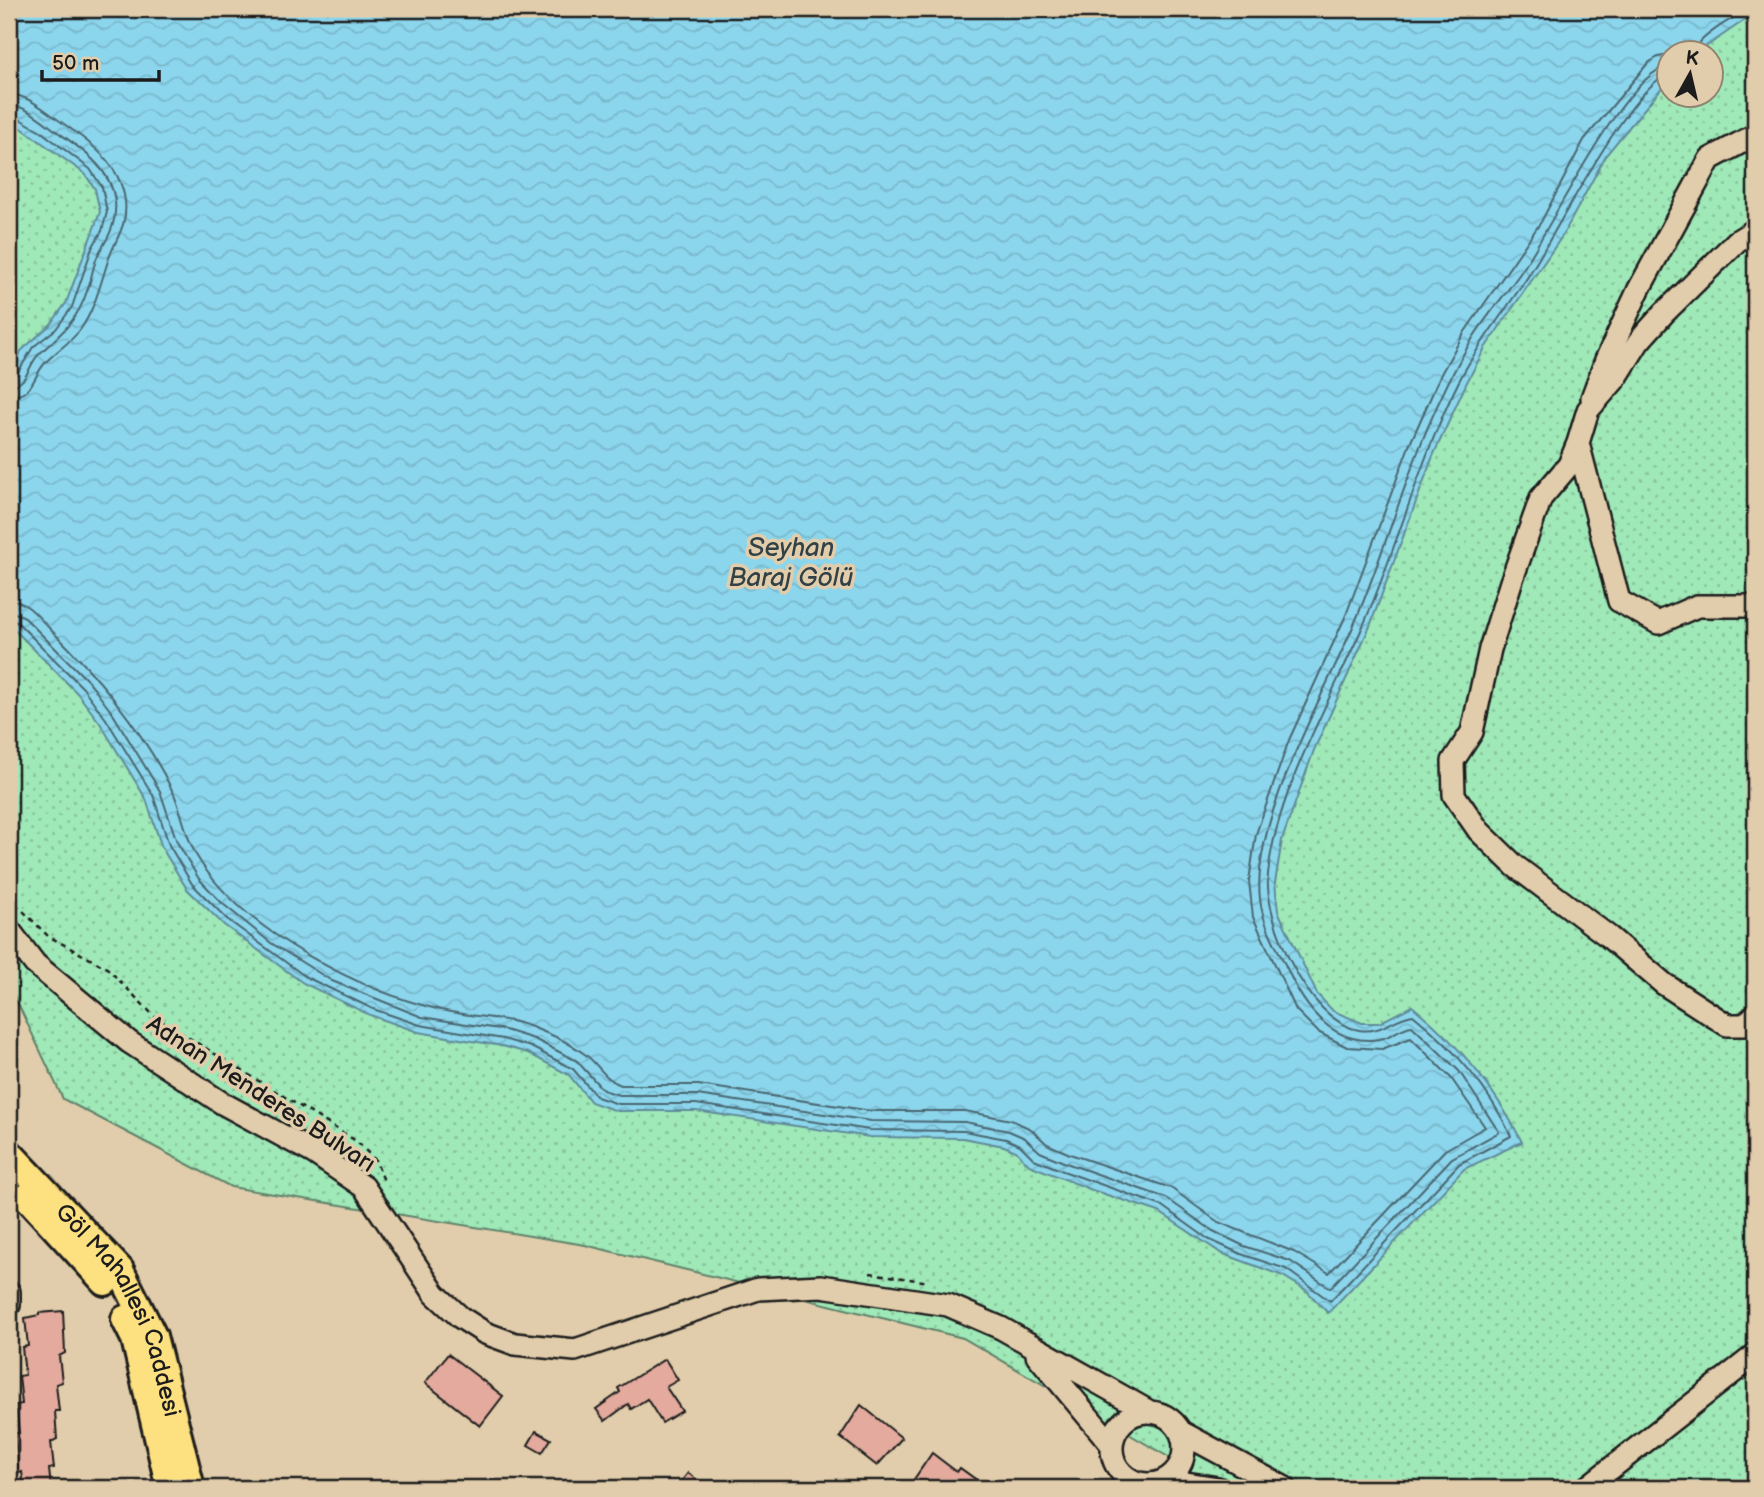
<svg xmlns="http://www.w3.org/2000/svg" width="1764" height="1497" viewBox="0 0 1764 1497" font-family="'Balsamiq Sans',sans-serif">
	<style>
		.grass { fill: url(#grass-dots); stroke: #5e826a; stroke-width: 2; fill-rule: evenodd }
		.water { fill: url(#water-waves); stroke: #5f8c99; stroke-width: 2 }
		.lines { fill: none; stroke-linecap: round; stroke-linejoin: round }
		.shore { stroke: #496670; stroke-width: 2 }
		.building { fill: #e3aa9d; stroke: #1c1c1c; stroke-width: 2 }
		.minor-casing { stroke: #1c1c1c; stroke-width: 26 }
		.major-casing { stroke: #1c1c1c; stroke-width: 32 }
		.path { stroke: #1c1c1c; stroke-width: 2.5; stroke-dasharray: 5 5; stroke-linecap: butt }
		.minor { stroke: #e1cdab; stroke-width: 21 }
		.major { stroke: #fde080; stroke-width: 26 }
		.labels { text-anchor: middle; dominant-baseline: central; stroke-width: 7; stroke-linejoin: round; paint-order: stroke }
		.street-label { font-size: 24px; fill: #1c1c1c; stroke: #e1cdab }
		.water-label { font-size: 26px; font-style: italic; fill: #324146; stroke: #e1cdab }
	</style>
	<defs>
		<pattern id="grass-dots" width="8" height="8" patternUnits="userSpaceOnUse" patternTransform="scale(1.75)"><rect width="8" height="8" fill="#9fe8b7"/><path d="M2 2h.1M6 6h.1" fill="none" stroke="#88c69d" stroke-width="1.8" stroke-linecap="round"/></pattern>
		<pattern id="water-waves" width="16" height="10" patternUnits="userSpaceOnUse" patternTransform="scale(1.75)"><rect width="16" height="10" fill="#8cd6ed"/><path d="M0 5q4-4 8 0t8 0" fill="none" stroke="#78b7cb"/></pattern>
	</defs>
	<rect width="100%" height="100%" fill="#e1cdab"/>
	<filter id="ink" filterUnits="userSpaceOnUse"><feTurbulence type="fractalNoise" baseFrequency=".0143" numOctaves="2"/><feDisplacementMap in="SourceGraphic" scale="14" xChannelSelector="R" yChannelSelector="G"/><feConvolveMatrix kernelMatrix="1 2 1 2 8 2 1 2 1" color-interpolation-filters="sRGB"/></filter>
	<g filter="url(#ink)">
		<path class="grass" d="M9,9H1755V1488H1207L1184,1466L963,1338L585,1245L231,1187L63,1099L9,985ZM1670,52H1712V94H1670Z"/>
		<path class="water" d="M9,9H1755V13L1698,52H1670L1669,79L1606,155L1563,235L1485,348L1466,384L1433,456L1370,626L1314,750L1282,840L1275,883L1278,911L1317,994L1333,1011L1362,1023H1379L1412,1006C1459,1044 1495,1088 1522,1142L1464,1169L1328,1313L1307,1291L1283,1276L1221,1253L1159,1212L1092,1190L1029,1165L1016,1151L1004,1146L963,1138L870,1137L696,1111H617L591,1102L569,1075L528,1053L502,1046L418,1032L370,1015L303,983L224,925L187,889L162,848L146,799L100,723L77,693L9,624V379L21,351L51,324L66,303L100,212L95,189L85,174L9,119Z"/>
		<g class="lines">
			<path class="shore" d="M1694,52C1697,37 1735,17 1749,9
				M9,94C29,95 48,113 64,124C91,143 121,165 125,201C128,226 115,239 108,261C100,285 95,309 80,330C70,343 56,351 45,363C32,378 33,396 9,396
				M9,105C26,105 45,123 59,133C83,150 111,169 115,201C117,221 110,235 100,251C93,262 92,279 87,291C78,320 61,334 40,353C27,365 29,385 9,386
				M9,113L39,130L90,169L102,187L107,212L102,231L92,248L72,307L56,329L33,347L17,374L9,377
				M9,600C28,601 38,617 51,630C100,678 144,731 174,794C184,818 186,841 201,863C248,933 360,991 441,1010C474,1018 508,1016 539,1030C555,1036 573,1045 586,1055C599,1065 605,1080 621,1085H698L872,1111H965L1011,1120L1031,1129L1047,1144L1070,1154L1171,1188L1218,1222L1294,1252L1329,1273L1445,1150L1485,1127L1451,1078L1411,1038L1382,1049L1347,1047L1318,1032L1296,1010L1253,917L1249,881L1256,834L1289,740L1346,615L1409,446L1442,372L1464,333L1541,222L1584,140L1648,63L1658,57L1670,55
				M9,611L23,616L89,682L113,714L160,791L177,842L199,879L223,904L271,943L332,981L422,1017L505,1030L534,1039L577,1061L603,1090L619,1095H697L871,1121L965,1122L1009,1131L1025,1138L1040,1152L1066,1163L1166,1198L1213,1231L1244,1246L1290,1261L1330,1288L1452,1158L1499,1132L1459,1071L1412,1026C1401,1027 1391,1037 1380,1039C1335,1046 1307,1011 1290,975C1279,950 1263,927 1260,899C1251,818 1327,691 1358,615C1395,524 1419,426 1471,341C1486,316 1507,293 1523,269C1549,231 1627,68 1670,66
				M9,620L17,622L83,688L106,719L153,795L169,845L192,884L228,920L306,977L373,1009L420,1025L503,1039L531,1047L573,1069L597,1097L618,1104H696L870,1130L964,1131L1006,1139L1020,1145L1034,1159L1063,1171L1162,1206L1208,1239L1241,1254L1286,1269L1330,1301L1459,1164L1511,1136C1489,1089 1454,1048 1413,1015C1393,1018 1381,1034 1359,1030C1308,1021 1264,921 1268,874C1276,793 1330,701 1363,626C1398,546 1419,461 1458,383C1477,346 1502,315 1525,281C1550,245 1633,79 1670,74"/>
		</g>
		<path class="building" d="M63,1311L65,1353L59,1356L62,1382L56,1384L59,1411H55L57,1439L51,1442L54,1468L49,1469L51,1488H24L22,1472L18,1473L15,1433H19L16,1405L22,1404L19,1376L25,1375L22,1347L28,1346L25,1318L39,1315V1313Z
			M448,1354L503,1396L480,1426L425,1383Z
			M665,1359L678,1380L666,1387L682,1411L662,1423L647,1399L631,1409L628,1404L605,1421L596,1409L620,1392L618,1388Z
			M861,1405L902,1438L877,1466L840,1437Z
			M536,1431L551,1439L542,1453L528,1445Z
			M932,1453L957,1472L960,1468L978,1481L972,1488H908Z
			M688,1473L708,1488H676Z"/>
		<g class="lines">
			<g class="minor-casing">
				<path id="minor" d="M1755,230L1737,241L1664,313L1639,341L1616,378L1588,410L1578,443L1619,601L1658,623L1697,606H1755
					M1592,398L1606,360L1639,289L1710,159L1755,135
					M1578,443L1569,465L1541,498L1511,582L1490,649L1472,732L1453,761L1454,795L1479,831L1515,866L1609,937L1664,984L1727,1025H1745L1755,1015
					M9,930L35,964L129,1042L222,1103L314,1153L364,1187L435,1294L460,1317L485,1333L515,1344L575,1350L758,1289L821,1286L948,1305L1001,1328L1150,1412
					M9,1292V1305
					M1037,1355L1111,1444
					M1112 1448a36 36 0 1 1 72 0a36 36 0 1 1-72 0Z
					M1181,1432L1285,1488
					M1167,1480L1218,1488
					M1586,1488L1755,1355"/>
			</g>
			<g class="major-casing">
				<g id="major">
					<path id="s1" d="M9,1153L120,1270L153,1336L191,1488"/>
					<path d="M27,1197L105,1282"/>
					<path d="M125,1319L135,1339L170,1488"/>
				</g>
			</g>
			<path class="path" d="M9,897L48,936L107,968L155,1017L356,1141L375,1160L385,1183
				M870,1273L929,1282
				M1304,1484L1311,1488"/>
			<use href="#minor" class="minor"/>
			<use href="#major" class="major"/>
		</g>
	</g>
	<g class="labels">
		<g class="street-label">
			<text transform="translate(261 1094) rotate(33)">Adnan Menderes Bulvarı</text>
			<text stroke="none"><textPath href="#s1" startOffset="196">Göl Mahallesi Caddesi</textPath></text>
		</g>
		<g class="water-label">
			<text x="791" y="548">Seyhan<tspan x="791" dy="30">Baraj Gölü</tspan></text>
		</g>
	</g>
	<rect width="1764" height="1497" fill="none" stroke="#e1cdab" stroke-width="35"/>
	<rect x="18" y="18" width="1729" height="1462" fill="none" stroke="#1c1c1c" stroke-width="2.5" filter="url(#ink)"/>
	<g transform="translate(1690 74) rotate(8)"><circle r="33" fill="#e1cdab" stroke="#928672" stroke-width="2"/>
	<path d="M0-5L12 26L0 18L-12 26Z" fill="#1c1c1c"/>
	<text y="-10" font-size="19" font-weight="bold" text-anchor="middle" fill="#1c1c1c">K</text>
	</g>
	<path d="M42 70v10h117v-10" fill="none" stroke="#1c1c1c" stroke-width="3.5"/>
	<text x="52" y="70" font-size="21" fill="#1c1c1c" stroke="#e1cdab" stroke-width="5" paint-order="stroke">50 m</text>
</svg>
